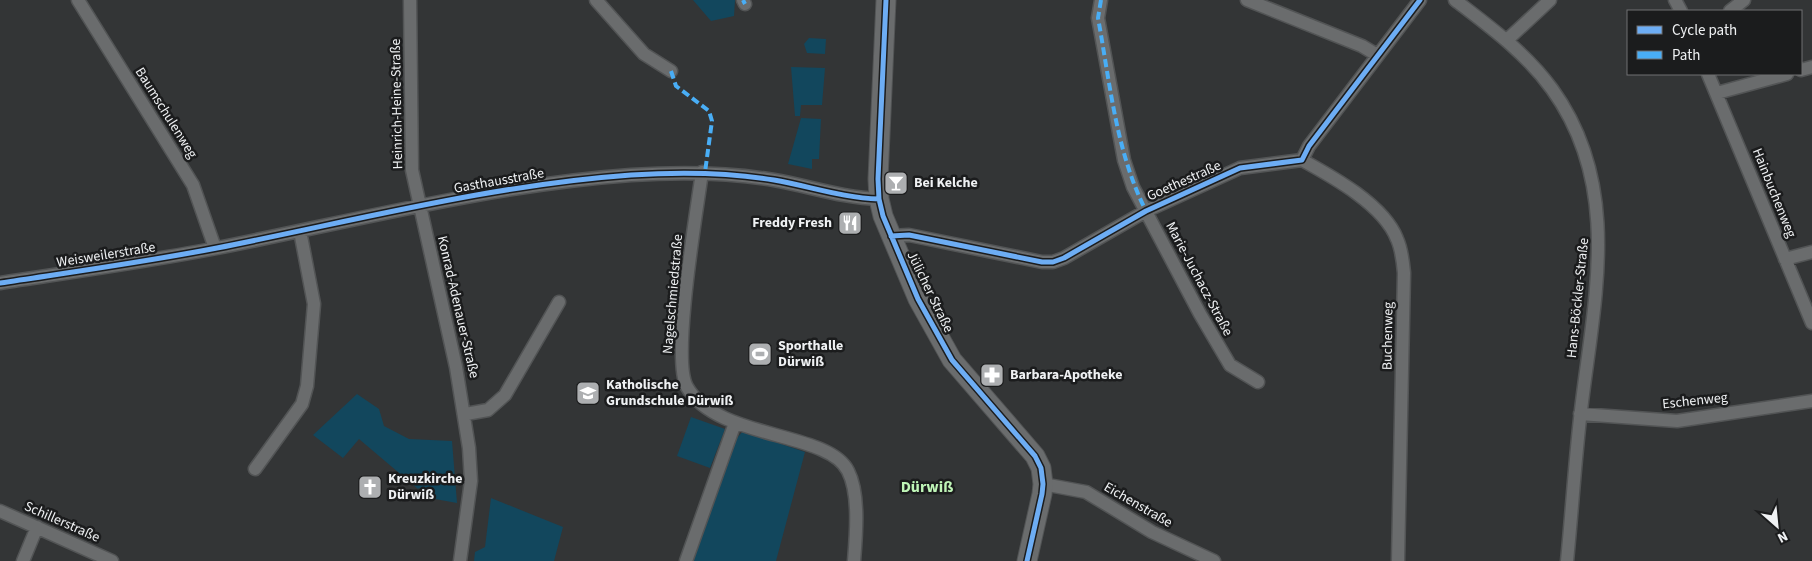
<svg xmlns="http://www.w3.org/2000/svg" width="1812" height="561" viewBox="0 0 1812 561" font-family="'Source Sans 3',sans-serif">
	<style>
		.green { fill: #12475d }
		.lines { fill: none; stroke-linecap: round; stroke-linejoin: round }
		.street-casing { stroke: #525455; stroke-width: 15 }
		.secondary-casing { stroke: #525455; stroke-width: 21 }
		.street { stroke: #6a6c6d; stroke-width: 12 }
		.secondary { stroke: #6a6c6d; stroke-width: 19 }
		.quiet { stroke: #49aef6; stroke-width: 4; stroke-dasharray: 8 4; stroke-linecap: butt }
		.cycleway-casing { stroke: #1b1c1d; stroke-width: 8 }
		.cycleway { stroke: #6dadf4; stroke-width: 5 }
		.labels { text-anchor: middle; dominant-baseline: central; stroke-width: 5; stroke-linejoin: round; paint-order: stroke }
		.street-label { font-size: 14px; fill: #eff1f3; stroke: #1b1c1d }
		.poi-label { font-size: 14px; font-weight: bold; fill: #eff1f3; stroke: #1b1c1d; text-anchor: start }
		.quarter-label { font-size: 16px; font-weight: bold; fill: #bff5b7; stroke: #1b1c1d }
	</style>
	<rect width="100%" height="100%" fill="#333536"/>
	<path class="green" d="M693,0H735L734,16L711,21Z
		M809,38L826,39L825,54L807,53L804,44Z
		M791,67L825,68L822,105H801L800,116H795Z
		M801,118L821,119L819,159H812V169L788,164Z
		M357,394L379,409L384,426L409,439L452,441L457,503L435,499L419,488L418,489L359,439L343,458L313,435Z
		M691,417L725,429L710,468L677,456Z
		M743,431L805,452L776,561H693L737,438Z
		M491,498L563,527L554,561H474L475,552L485,547Z"/>
	<g class="lines">
		<g class="street-casing">
			<path id="street" d="M78,0L193,185L215,248
				M410,0L412,170L456,367L469,448L471,481L460,561
				M596,0L644,54L671,71
				M743,0L745,4
				M1101,0L1098,18L1124,160L1133,187L1200,314L1230,365L1258,382
				M1247,0L1362,46L1377,55
				M1455,0C1490,27 1526,53 1552,89C1623,187 1594,300 1581,410C1575,460 1572,511 1567,561
				M1675,0L1681,11
				M1730,11L1744,0
				M1507,40L1550,0
				M1801,70L1812,67
				M1708,74L1812,323
				M1717,93L1787,74
				M1302,160C1333,177 1384,205 1397,239C1402,250 1403,262 1404,273L1398,561
				M702,172C697,210 671,359 687,387C717,440 829,431 848,471C860,494 856,536 854,561
				M891,236L909,235L1042,262H1053L1064,258L1146,211L1240,168L1302,160L1309,146L1420,0
				M1785,259L1812,252
				M0,283C72,272 145,262 217,248C354,221 491,185 631,175C679,172 726,172 774,180C809,186 843,198 879,199
				M466,414L488,410L505,395L559,302
				M1580,414L1677,421L1812,401
				M255,469L302,404L307,386L314,304L300,231
				M1043,484L1086,492L1152,532L1214,561
				M0,511L112,561
				M23,561L37,527
				M686,561L735,423"/>
		</g>
		<g class="secondary-casing">
			<path id="secondary" d="M886,0L878,179L879,199L883,216L918,299L952,360L1035,456L1041,468L1043,484L1042,494L1027,561"/>
		</g>
		<use href="#street" class="street"/>
		<use href="#secondary" class="secondary"/>
		<path class="quiet" d="M743,0L745,4
			M1101,0L1098,18C1110,83 1116,152 1146,211
			M671,71L676,86L709,111L712,121L705,172"/>
		<g class="cycleway-casing">
			<path id="cycleway" d="M886,0L878,179L879,199L883,216L918,299L952,360L1035,456L1041,468L1043,484L1042,494L1027,561
				M891,236L909,235L1042,262H1053L1064,258L1146,211L1240,168L1302,160L1309,146L1420,0
				M0,283C72,272 145,262 217,248C354,221 491,185 631,175C679,172 726,172 774,180C809,186 843,198 879,199"/>
		</g>
		<use href="#cycleway" class="cycleway"/>
	</g>
	<defs>
		<g id="bar-square" transform="scale(1.25)"><rect x="-9" y="-9" width="18" height="18" rx="4" fill="#adafb1" stroke="#1b1c1d"/><path d="M-6-5H6L.8 .8V4.5H3.5V6h-7V4.5H-.8V.8Z" fill="#fff"/></g>
		<g id="restaurant-square" transform="scale(1.25)"><rect x="-9" y="-9" width="18" height="18" rx="4" fill="#adafb1" stroke="#1b1c1d"/><path d="M-5-6h1v4h1v-4h1v4h1v-4h1v5L-1.5 .5V6h-2V.5L-5-1ZM5-6V6H3V1.5H1.5Q1.5-4 5-6Z" fill="#fff"/></g>
		<g id="stadium-square" transform="scale(1.25)"><rect x="-9" y="-9" width="18" height="18" rx="4" fill="#adafb1" stroke="#1b1c1d"/><path d="M0-5a6.5 5 0 1 0 0 10a6.5 5 0 1 0 0-10ZM-3.5-1.8h7v3.6h-7Z" fill="#fff"/></g>
		<g id="pharmacy-square" transform="scale(1.25)"><rect x="-9" y="-9" width="18" height="18" rx="4" fill="#adafb1" stroke="#1b1c1d"/><path d="M-2-6h4v4h4v4h-4v4h-4v-4h-4v-4h4Z" fill="#fff"/></g>
		<g id="school-square" transform="scale(1.25)"><rect x="-9" y="-9" width="18" height="18" rx="4" fill="#adafb1" stroke="#1b1c1d"/><path d="M0-5L7-2L0 1L-7-2ZM-4 1L0 2.5L4 1V4Q0 6-4 4Z" fill="#fff"/></g>
		<g id="church-square" transform="scale(1.25)"><rect x="-9" y="-9" width="18" height="18" rx="4" fill="#adafb1" stroke="#1b1c1d"/><path d="M-1.2-6h2.4v3.5h3.3v2.4h-3.3V6h-2.4V-.1h-3.3v-2.4h3.3Z" fill="#fff"/></g>
	</defs>
	<g fill-rule="evenodd">
		<use href="#bar-square" x="896" y="183"/>
		<use href="#restaurant-square" x="850" y="223"/>
		<use href="#stadium-square" x="760" y="354"/>
		<use href="#pharmacy-square" x="992" y="375"/>
		<use href="#school-square" x="588" y="393"/>
		<use href="#church-square" x="370" y="487"/>
	</g>
	<g class="labels">
		<g class="street-label">
			<text transform="translate(397 104) rotate(-91)">Heinrich-Heine-Straße</text>
			<text transform="translate(166 113) rotate(58)">Baumschulenweg</text>
			<text transform="translate(499 181) rotate(-10)">Gasthausstraße</text>
			<text transform="translate(1184 181) rotate(-24)">Goethestraße</text>
			<text transform="translate(1774 193) rotate(68)">Hainbuchenweg</text>
			<text transform="translate(106 255) rotate(-9)">Weisweilerstraße</text>
			<text transform="translate(1199 279) rotate(62)">Marie-Juchacz-Straße</text>
			<text transform="translate(930 292) rotate(64)">Jülicher Straße</text>
			<text transform="translate(673 294) rotate(-85)">Nagelschmiedstraße</text>
			<text transform="translate(1578 298) rotate(-84)">Hans-Böckler-Straße</text>
			<text transform="translate(458 307) rotate(77)">Konrad-Adenauer-Straße</text>
			<text transform="translate(1388 336) rotate(-89)">Buchenweg</text>
			<text transform="translate(1695 401) rotate(-6)">Eschenweg</text>
			<text transform="translate(1138 505) rotate(30)">Eichenstraße</text>
			<text transform="translate(62 522) rotate(24)">Schillerstraße</text>
		</g>
		<g class="poi-label">
			<text x="914" y="183">Bei Kelche</text>
			<text x="832" y="223" text-anchor="end">Freddy Fresh</text>
			<text x="778" y="346">Sporthalle<tspan x="778" dy="16">Dürwiß</tspan></text>
			<text x="1010" y="375">Barbara-Apotheke</text>
			<text x="606" y="385">Katholische<tspan x="606" dy="16">Grundschule Dürwiß</tspan></text>
			<text x="388" y="479">Kreuzkirche<tspan x="388" dy="16">Dürwiß</tspan></text>
		</g>
		<g class="quarter-label">
			<text x="927" y="487">Dürwiß</text>
		</g>
	</g>
	<rect x="1627" y="10" width="175" height="65" fill="#1b1c1d" stroke="#707173"/>
	<rect x="1637" y="26" width="25" height="8" fill="#6dadf4" stroke="#707173"/>
	<text x="1672" y="35" font-size="15" fill="#eff1f3">Cycle path</text>
	<rect x="1637" y="51" width="25" height="8" fill="#49aef6" stroke="#707173"/>
	<text x="1672" y="60" font-size="15" fill="#eff1f3">Path</text>
	<g transform="translate(1777 526) rotate(153)" stroke="#1b1c1d" stroke-width="4" paint-order="stroke">
	<path d="M0-4L9 19L0 12L-9 19Z" fill="#eff1f3"/>
	<text y="-8" font-size="14" font-weight="bold" text-anchor="middle" fill="#eff1f3">N</text>
	</g>
</svg>
